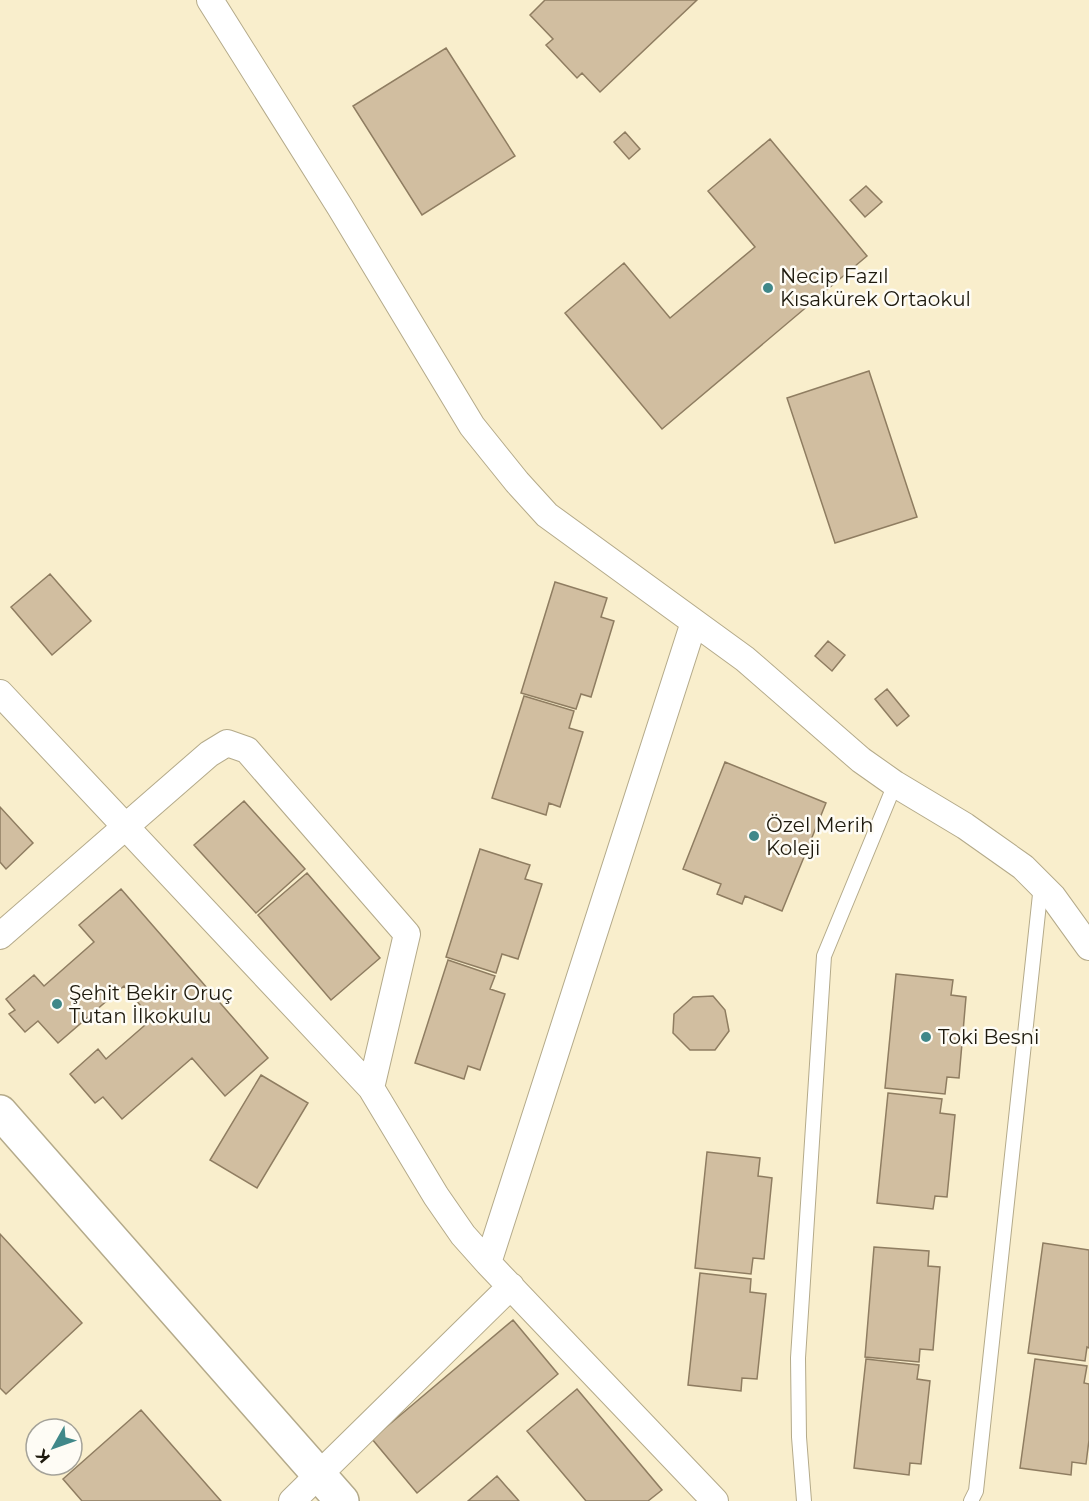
<svg xmlns="http://www.w3.org/2000/svg" width="1089" height="1501" viewBox="0 0 1089 1501" font-family="Montserrat,sans-serif">
	<style>
		.building { fill: #d1bea0; stroke: #8f7d61; stroke-width: 1.5 }
		.lines { fill: none; stroke-linecap: round; stroke-linejoin: round }
		.service-casing { stroke: #b4aa8a; stroke-width: 16 }
		.minor-casing { stroke: #b4aa8a; stroke-width: 28 }
		.tertiary-casing { stroke: #b4aa8a; stroke-width: 36 }
		.service { stroke: #fff; stroke-width: 14 }
		.minor { stroke: #fff; stroke-width: 26 }
		.tertiary { stroke: #fff; stroke-width: 33 }
		.poi-dot { fill: #408889; stroke: #fefcf5; stroke-width: 2 }
		.labels { text-anchor: middle; dominant-baseline: central; stroke-width: 5; stroke-linejoin: round; paint-order: stroke }
		.poi-label { font-size: 20px; fill: #1e1a0e; stroke: #fefcf5; text-anchor: start }
	</style>
	<rect width="100%" height="100%" fill="#f9eecc"/>
	<path class="building" d="M545,0H697L600,92L582,73L577,78L546,45L553,39L530,15Z
		M446,48L515,156L422,215L353,106Z
		M625,132L640,149L629,159L614,142Z
		M770,139L867,256L662,429L565,313L624,263L670,318L755,247L708,191Z
		M866,186L882,202L865,217L850,200Z
		M869,371L917,517L835,543L787,398Z
		M50,574L91,621L52,655L11,607Z
		M555,582L607,598L601,617L614,621L591,697L581,694L576,709L521,693Z
		M828,641L845,655L832,671L815,656Z
		M887,689L909,716L897,726L875,699Z
		M524,696L574,711L569,728L583,732L560,807L549,803L546,815L492,798Z
		M725,762L826,803L782,911L745,896L742,904L717,894L721,884L683,869Z
		M244,801L305,869L256,913L194,845Z
		M0,807L33,843L6,869L0,862Z
		M480,849L530,865L525,879L542,884L518,959L502,954L496,973L446,957Z
		M307,873L380,958L331,1000L258,915Z
		M121,889L268,1058L225,1096L192,1058L122,1119L103,1097L95,1103L70,1074L98,1049L106,1059L152,1019L124,986L58,1043L38,1021L25,1032L9,1014L15,1010L6,999L34,975L44,986L94,942L79,925Z
		M448,960L495,976L490,989L505,994L480,1070L468,1066L464,1079L415,1063Z
		M896,974L953,980L951,995L966,997L959,1078L947,1077L945,1094L885,1088Z
		M713,996L725,1010L729,1031L715,1050H690L673,1033L674,1014L693,997Z
		M261,1075L308,1103L257,1188L210,1160Z
		M888,1093L942,1099L940,1113L955,1115L947,1197L935,1196L933,1209L877,1203Z
		M707,1152L760,1158L758,1176L772,1178L764,1259L753,1258L751,1274L695,1268Z
		M0,1234L82,1323L6,1394L0,1388Z
		M1043,1243L1089,1250V1348L1087,1347L1085,1361L1028,1353Z
		M874,1247L929,1251L928,1266L940,1267L933,1350L920,1349L919,1362L865,1357Z
		M700,1273L751,1279L750,1292L766,1294L757,1379L742,1378L741,1391L688,1385Z
		M513,1320L558,1374L417,1493L372,1439Z
		M866,1359L919,1365L917,1379L930,1381L921,1464L910,1463L909,1475L854,1468Z
		M1035,1359L1087,1366L1084,1383L1089,1384V1440L1086,1464L1072,1462L1071,1475L1020,1468Z
		M577,1389L662,1490L648,1501H586L527,1431Z
		M141,1410L221,1501H82L63,1479Z
		M497,1476L519,1501H468Z"/>
	<g class="lines">
		<g class="service-casing">
			<path id="service" d="M804,1501L799,1437L798,1358L824,956L895,784
				M971,1501L976,1491L1041,885"/>
		</g>
		<g class="minor-casing">
			<path id="minor" d="M210,0L340,207L472,426L517,482L547,515L745,659L861,760L895,784L965,826L1023,867L1053,897L1089,947
				M0,693L371,1088L436,1196L463,1235L488,1263L715,1501
				M0,936L209,754L227,743L247,750L407,934L371,1088
				M488,1263L694,622
				M292,1501L511,1286"/>
		</g>
		<g class="tertiary-casing">
			<path id="tertiary" d="M0,1112L342,1501"/>
		</g>
		<use href="#service" class="service"/>
		<use href="#minor" class="minor"/>
		<use href="#tertiary" class="tertiary"/>
	</g>
	<g class="poi-dot">
		<circle cx="768" cy="288" r="6"/>
		<circle cx="754" cy="836" r="6"/>
		<circle cx="57" cy="1004" r="6"/>
		<circle cx="926" cy="1037" r="6"/>
	</g>
	<g class="labels">
		<g class="poi-label">
			<text x="780" y="276">Necip Fazıl<tspan x="780" dy="23">Kısakürek Ortaokul</tspan></text>
			<text x="766" y="825">Özel Merih<tspan x="766" dy="23">Koleji</tspan></text>
			<text x="69" y="993">Şehit Bekir Oruç<tspan x="69" dy="23">Tutan İlkokulu</tspan></text>
			<text x="938" y="1037">Toki Besni</text>
		</g>
	</g>
	<g transform="translate(54 1447) rotate(230)"><circle r="28" fill="#fefcf5" stroke="#a4a299" stroke-width="1.5"/>
	<path d="M0-4.5L10 22L0 15L-10 22Z" fill="#408889"/>
	<text y="-9" font-size="16" font-weight="bold" text-anchor="middle" fill="#1e1a0e">K</text>
	</g>
</svg>
